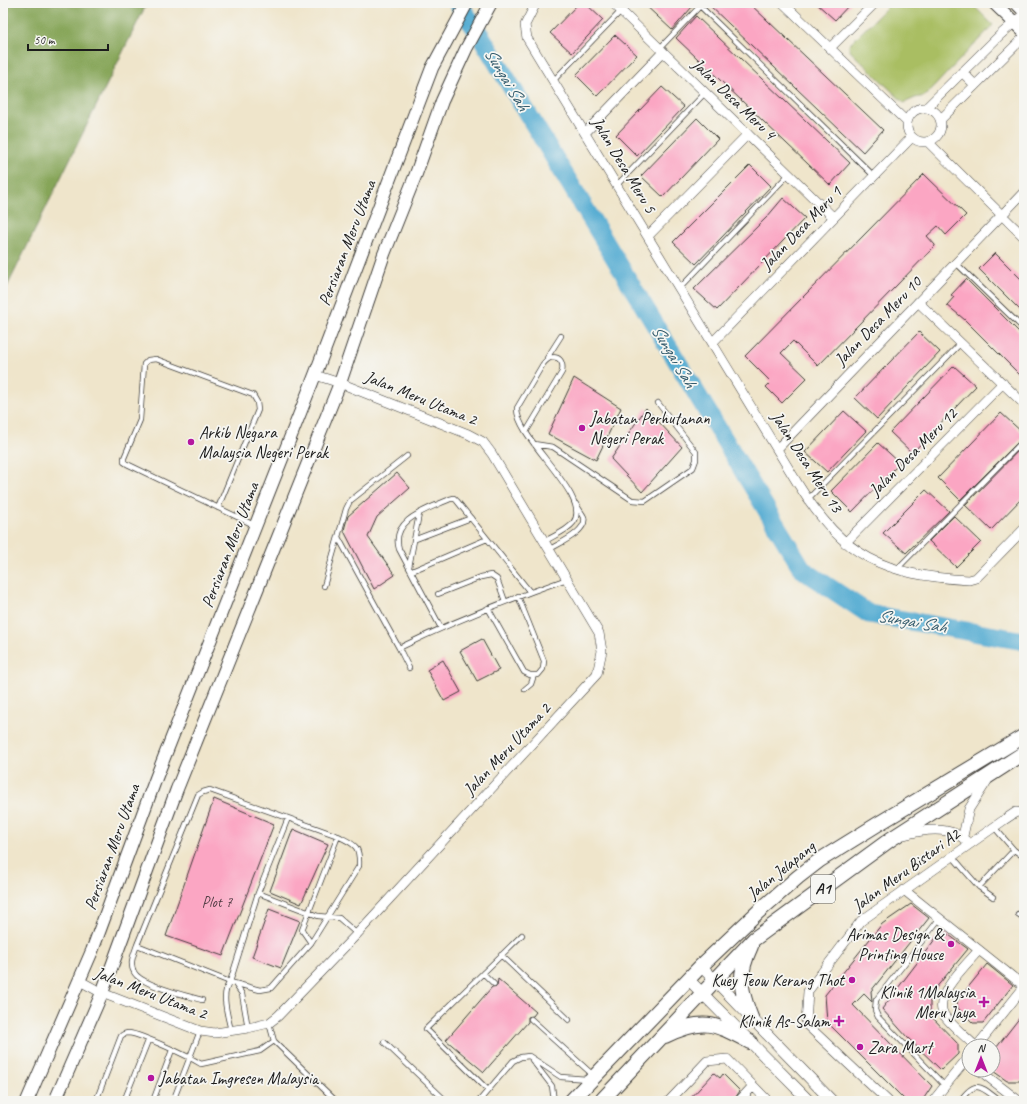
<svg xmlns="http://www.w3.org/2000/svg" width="1027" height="1104" viewBox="0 0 1027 1104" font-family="Caveat,sans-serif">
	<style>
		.green { fill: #a9be62; stroke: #626d3f }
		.forest { fill: #86a558; stroke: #51603a }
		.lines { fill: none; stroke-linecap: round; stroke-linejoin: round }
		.river { stroke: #55acd2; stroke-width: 19 }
		.building { fill: #fba6c3 }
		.service-casing { stroke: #3c3a36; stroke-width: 6 }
		.minor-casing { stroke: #3c3a36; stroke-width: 10 }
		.tertiary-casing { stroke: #3c3a36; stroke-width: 12 }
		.secondary-casing { stroke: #3c3a36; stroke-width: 14 }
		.primary-casing { stroke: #3c3a36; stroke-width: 16 }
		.service { stroke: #fff; stroke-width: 4.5 }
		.minor { stroke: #fff; stroke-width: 9 }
		.tertiary { stroke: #fff; stroke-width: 11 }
		.secondary { stroke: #fff; stroke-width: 12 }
		.primary { stroke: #fff; stroke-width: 14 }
		.poi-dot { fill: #b5179e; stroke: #f6f6f2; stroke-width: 1.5 }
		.labels { text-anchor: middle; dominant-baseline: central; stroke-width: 3.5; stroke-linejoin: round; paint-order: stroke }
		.number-label { font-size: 15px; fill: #543e46 }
		.shield { fill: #f6f6f2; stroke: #5d5d5c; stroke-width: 1 }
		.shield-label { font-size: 16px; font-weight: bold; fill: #1c1c1c }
		.street-label { font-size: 17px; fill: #1c1c1c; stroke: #f6f6f2 }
		.poi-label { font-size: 17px; fill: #1c1c1c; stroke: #f6f6f2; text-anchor: start }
		.water-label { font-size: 18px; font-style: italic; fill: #365d6e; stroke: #f6f6f2 }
	</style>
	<rect width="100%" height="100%" fill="#f6f6f2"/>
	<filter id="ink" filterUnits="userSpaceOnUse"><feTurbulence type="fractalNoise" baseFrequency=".025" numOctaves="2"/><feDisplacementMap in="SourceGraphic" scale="8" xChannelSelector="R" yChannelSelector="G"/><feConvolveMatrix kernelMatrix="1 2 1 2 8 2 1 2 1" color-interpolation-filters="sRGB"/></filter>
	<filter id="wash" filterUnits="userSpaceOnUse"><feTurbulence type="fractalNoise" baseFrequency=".012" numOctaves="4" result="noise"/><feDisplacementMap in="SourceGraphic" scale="16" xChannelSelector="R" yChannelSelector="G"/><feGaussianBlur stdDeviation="0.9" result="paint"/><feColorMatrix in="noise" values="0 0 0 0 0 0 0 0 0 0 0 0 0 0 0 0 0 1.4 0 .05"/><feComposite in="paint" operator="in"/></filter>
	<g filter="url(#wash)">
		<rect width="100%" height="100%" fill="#efe5cb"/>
		<path class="green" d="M891,3H971L993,25L925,96L915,98L904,103L850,51L849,45Z"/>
		<path class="forest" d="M3,3H147L3,295Z"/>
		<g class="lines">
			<path class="river" d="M458,3L482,38L803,570L869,614L1024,641"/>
		</g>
		<g id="blocks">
			<path class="building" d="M579,3H585L603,20L572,53L550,33Z
				M643,3H687L692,7L672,30Z
				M707,3H749L883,130L863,152Z
				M816,3H851L835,20Z
				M696,16L850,163L830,185L676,38Z
				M615,35L637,55L597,96L576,75Z
				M662,87L684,107L637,156L616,135Z
				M697,118L718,139L663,197L641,176Z
				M750,165L771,186L696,264L673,242Z
				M924,174L966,215L946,235L938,226L927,236L935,245V246L818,366L793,341L781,353L807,378L782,403L766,387L771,382L745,356Z
				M783,198L805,218L717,310L694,289L767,217Z
				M995,253L1024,282V314L979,269Z
				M966,279L1024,337V379L965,320L947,305L954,297L951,295Z
				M919,332L940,352L877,419L855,398Z
				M954,366L976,386L912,453L890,432Z
				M574,378L621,408L596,460L548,434Z
				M646,408L682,447L642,492L611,459Z
				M844,411L866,431L827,472L805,452Z
				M1001,413L1024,434V436L960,500L938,478Z
				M878,443L900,463L852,512L831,491Z
				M1024,445V496L991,530L965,505Z
				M397,473L410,488L377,517L368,537L395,575L374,589L344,531L345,526L348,516Z
				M926,490L949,511L906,553L883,533Z
				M954,516L981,542L956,567L929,541Z
				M482,639L499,670L477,681L460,651Z
				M443,660L461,692L444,701L427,670Z
				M214,799L274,824L223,956L166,936Z
				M293,829L328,844L301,904L270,891Z
				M911,904L929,918L871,991L872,1002L864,994L853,1005L932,1086L922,1101H906L827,1022L825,995L882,924Z
				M269,909L300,921L281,968L252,957Z
				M942,930L968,949L930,995V1015L958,1044V1054L941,1070L907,1037L882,1009Z
				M987,964L1013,985L983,1023H973L958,1008L957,1001Z
				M498,979L536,1012L533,1016L528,1017V1022L484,1072L446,1040L492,987L497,986Z
				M1024,1012V1081H1007L993,1071V1052Z
				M714,1073L720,1078L723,1074L740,1091L733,1101H688Z"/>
		</g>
	</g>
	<g filter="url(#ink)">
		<use href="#blocks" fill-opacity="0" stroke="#3c3a36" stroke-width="1"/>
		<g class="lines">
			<g class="service-casing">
				<path id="service" d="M697,3L874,176
					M659,49L703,3
					M553,81L621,11
					M617,185L705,93
					M956,263L1024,329
					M680,288L789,174
					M547,358L561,336
					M526,432L562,372C565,357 552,352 543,364L517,408C515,438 594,498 573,523C567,531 553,536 545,541
					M534,444L553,447L632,500L645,501L693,468L696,460V452L658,403
					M808,499L961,343
					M218,508L258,410L257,402L253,395L156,359L148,360L144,364L140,420L124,458V462L127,464L254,525
					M338,537L399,648C454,621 510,599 567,579
					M416,539L471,518
					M550,549C560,543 588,531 584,517C582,513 578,508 576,504
					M409,567L419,514
					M896,570L1024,440
					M412,571L487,539
					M324,586L346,509L350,501L407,456
					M438,594L481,577L491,575L497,579L505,601
					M488,608L524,672L530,675H538L543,669L544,661L518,596
					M441,628L399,549C390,519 429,509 450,499L454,498L457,501L530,592
					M399,648L409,668
					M525,689L531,684L534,675
					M994,827L1014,850L1024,857
					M952,856L979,887L993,897
					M979,887L1014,850
					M258,893L318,916L339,918L357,934
					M1018,914L1024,918
					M940,918L876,1000L875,1010L878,1017L945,1086
					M311,943L302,930L338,836
					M137,945L198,795L203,792L210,790L338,836C355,845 360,845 359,866L311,943L271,988L260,990L230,982L137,945C134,954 129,963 134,972C140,985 187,996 202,1000
					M501,955L569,1020
					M483,973L494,984
					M235,984L242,994L248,1028
					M531,1019L593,1075
					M269,1023L274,1041L336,1101
					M231,1031C228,1016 220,994 230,982L258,893L288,818
					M384,1042L446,1101
					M532,1060L552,1086L554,1101
					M488,1090L426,1029L522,935
					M96,1101L121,1036C123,1034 126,1033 129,1033C143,1035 188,1056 201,1064L260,1051L274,1041
					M124,1101L148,1041
					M153,1101L172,1050
					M173,1101L200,1031
					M479,1101L513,1061L521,1057L529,1056L561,1077L587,1079
					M960,1101C976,1078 981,1087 1000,1101"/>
			</g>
			<g class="minor-casing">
				<path id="minor" d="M536,3L525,25L527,38L798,484C844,558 884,575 969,580L976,578L981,573L1024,529
					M613,3L833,217
					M783,3L907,122
					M830,48L875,3
					M962,72L975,85
					M927,107L1000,35L1024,14
					M907 125a17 17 0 1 1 34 0a17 17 0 1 1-34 0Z
					M941,119L1024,37
					M585,133L663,52
					M928,142L1024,237
					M648,236L748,134
					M918,302L1024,404
					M713,342L912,137
					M777,449L1024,192
					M845,543L1003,383
					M904,835C925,829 954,825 969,844
					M963,836L969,809L987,781
					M904,890L1024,986
					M80,981L102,993L200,1031L215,1033L248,1028L269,1023L278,1016L357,934L597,674L602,651L599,633L492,454L483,442L468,434L340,383L315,375
					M975,1046C965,1036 952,1026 944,1015C932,996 967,964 979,950
					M977,1046L1024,987
					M979,1070L1019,1101
					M669,1101L707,1061L727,1059L768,1101
					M739,1101L753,1086
					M888,1101L806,1024L808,991L861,921L1004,820L1016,812L1024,813
					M933,1101L969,1056"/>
			</g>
			<g class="tertiary-casing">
				<path id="tertiary" d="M701,966L832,1101
					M688,979L809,1101"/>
			</g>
			<g class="secondary-casing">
				<path id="secondary" d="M994,3L1024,32
					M1016,3L1024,11
					M27,1101L92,951L156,778L315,375L432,68L467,3
					M55,1101L102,993L177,789L340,383L384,254L416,174L442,101L466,49L491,3"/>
			</g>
			<g class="primary-casing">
				<path id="primary" d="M751,946C737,976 740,990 752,1020
					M665,1036C704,1017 714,1023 750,1042
					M571,1101L701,966L758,912L798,877L820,860L878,824L1024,736
					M601,1101L754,939L891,839L1024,753"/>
			</g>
			<use href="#service" class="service"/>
			<use href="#minor" class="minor"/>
			<use href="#tertiary" class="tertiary"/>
			<use href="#secondary" class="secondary"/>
			<use href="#primary" class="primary"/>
		</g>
	</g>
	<g class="poi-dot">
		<circle cx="582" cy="428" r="4"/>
		<circle cx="191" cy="442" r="4"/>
		<circle cx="951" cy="944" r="4"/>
		<circle cx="852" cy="980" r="4"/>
		<path d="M982 996h4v4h4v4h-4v4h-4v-4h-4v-4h4z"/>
		<path d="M837 1015h4v4h4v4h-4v4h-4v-4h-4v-4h4z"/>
		<circle cx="860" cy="1047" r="4"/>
		<circle cx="151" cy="1078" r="4"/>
	</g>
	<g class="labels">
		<g class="number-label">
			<text x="217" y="902">Plot 7</text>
		</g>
		<rect class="shield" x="811" y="875" width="24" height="28" rx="3"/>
		<g class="shield-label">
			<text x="823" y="889">A1</text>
		</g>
		<g class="street-label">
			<text transform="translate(734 99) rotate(44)">Jalan Desa Meru 4</text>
			<text transform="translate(624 165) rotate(59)">Jalan Desa Meru 5</text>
			<text transform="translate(801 228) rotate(-46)">Jalan Desa Meru 1</text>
			<text transform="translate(347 243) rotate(-69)">Persiaran Meru Utama</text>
			<text transform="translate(878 321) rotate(-46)">Jalan Desa Meru 10</text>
			<text transform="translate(421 398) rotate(22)">Jalan Meru Utama 2</text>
			<text transform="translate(913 452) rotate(-45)">Jalan Desa Meru 12</text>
			<text transform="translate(807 462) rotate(57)">Jalan Desa Meru 13</text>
			<text transform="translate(230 545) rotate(-69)">Persiaran Meru Utama</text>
			<text transform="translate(507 749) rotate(-47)">Jalan Meru Utama 2</text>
			<text transform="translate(112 847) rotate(-70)">Persiaran Meru Utama</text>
			<text transform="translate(781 870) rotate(-39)">Jalan Jelapang</text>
			<text transform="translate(906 870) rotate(-36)">Jalan Meru Bistari A2</text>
			<text transform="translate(151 993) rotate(21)">Jalan Meru Utama 2</text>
		</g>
		<g class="poi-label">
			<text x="590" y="418">Jabatan Perhutanan<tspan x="590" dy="20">Negeri Perak</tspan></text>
			<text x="199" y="432">Arkib Negara<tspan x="199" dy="20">Malaysia Negeri Perak</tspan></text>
			<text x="943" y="934" text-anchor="end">Arimas Design &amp;<tspan x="943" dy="20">Printing House</tspan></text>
			<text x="844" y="980" text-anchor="end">Kuey Teow Kerang Thot</text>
			<text x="975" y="992" text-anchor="end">Klinik 1Malaysia<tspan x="975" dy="20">Meru Jaya</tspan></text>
			<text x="830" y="1021" text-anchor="end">Klinik As-Salam</text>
			<text x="868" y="1047">Zara Mart</text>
			<text x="159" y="1078">Jabatan Imgresen Malaysia</text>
		</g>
		<g class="water-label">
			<text transform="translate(507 79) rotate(59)">Sungai Sah</text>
			<text transform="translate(674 356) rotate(59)">Sungai Sah</text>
			<text transform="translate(912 621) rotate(10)">Sungai Sah</text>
		</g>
	</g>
	<rect width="1027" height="1104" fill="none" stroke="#f6f6f2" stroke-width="16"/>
	<g transform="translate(981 1058)"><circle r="19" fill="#f6f6f2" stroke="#9f9f9c"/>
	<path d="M0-3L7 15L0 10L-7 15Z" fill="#b5179e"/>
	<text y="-6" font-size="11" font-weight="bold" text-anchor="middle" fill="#1c1c1c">N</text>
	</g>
	<path d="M28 44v6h80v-6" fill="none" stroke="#1c1c1c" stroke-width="2"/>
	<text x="34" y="44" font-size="12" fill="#1c1c1c" stroke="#f6f6f2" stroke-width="3" paint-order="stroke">50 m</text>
</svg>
